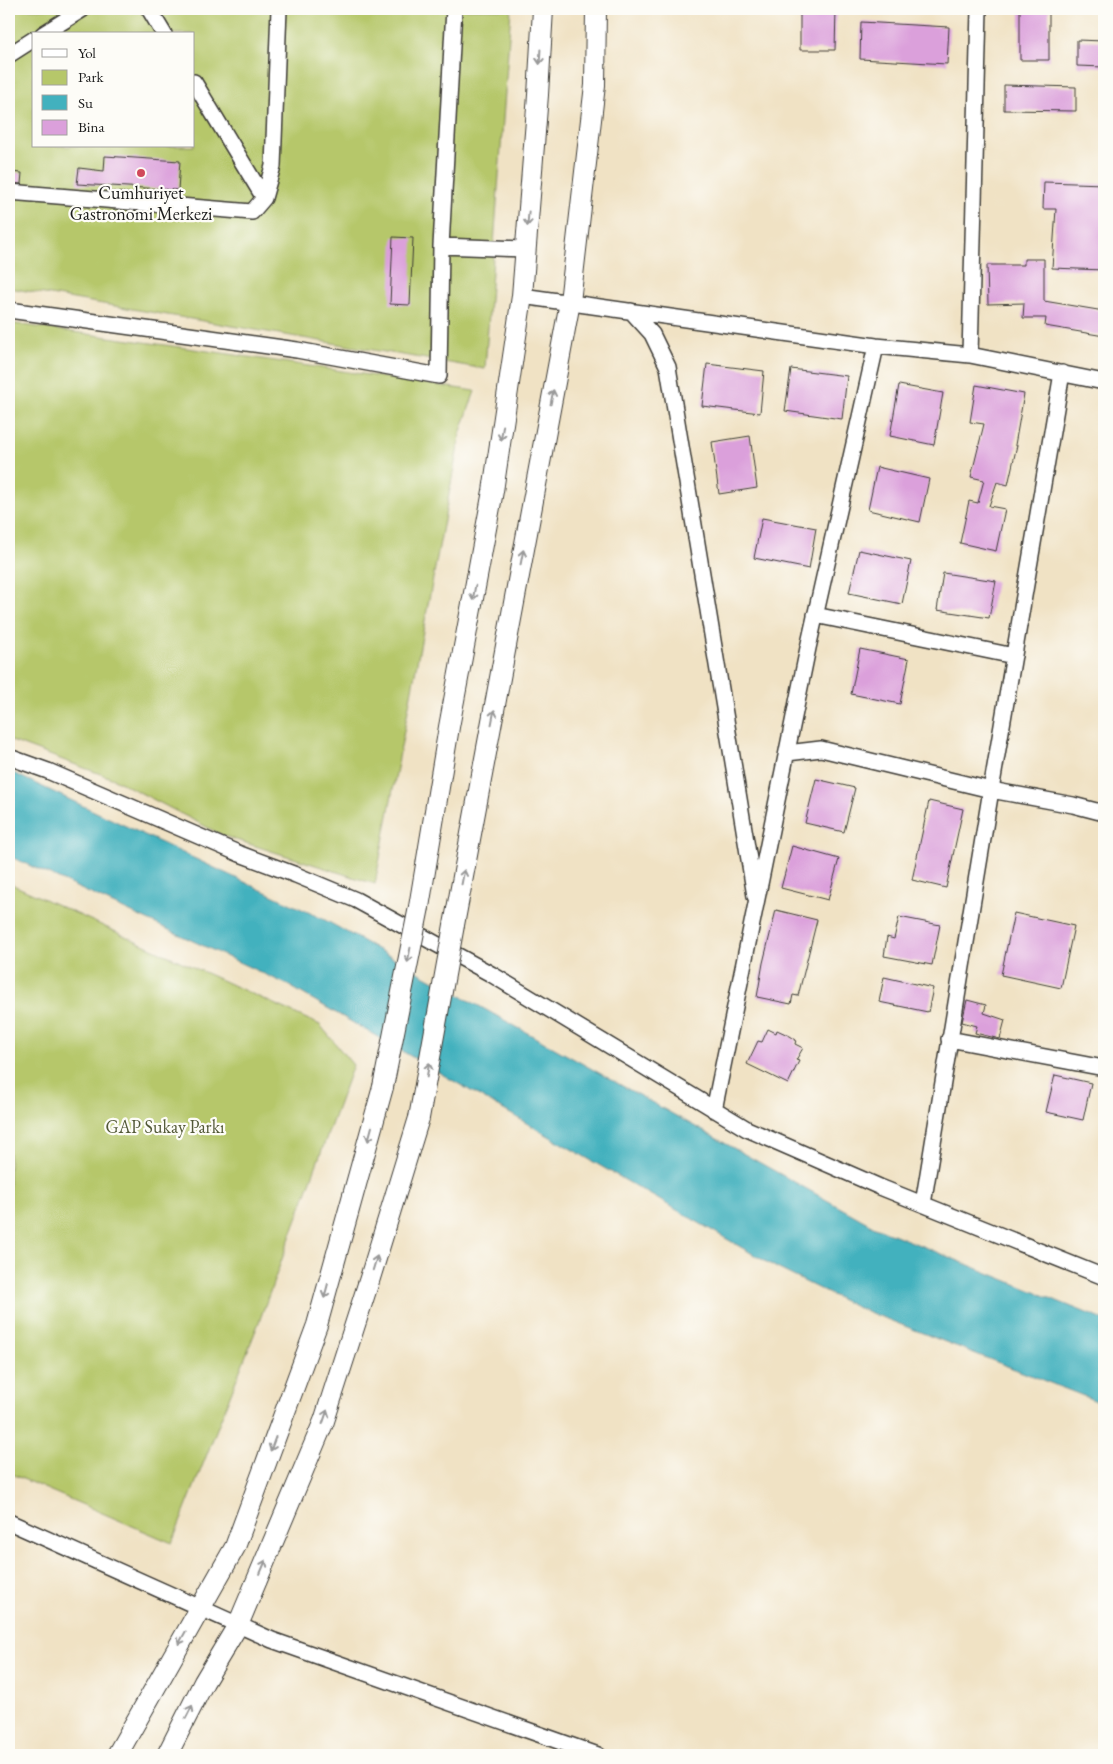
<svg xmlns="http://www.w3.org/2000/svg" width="1113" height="1764" viewBox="0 0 1113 1764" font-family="'EB Garamond',serif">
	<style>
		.green { fill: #b6c76a; stroke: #697243; fill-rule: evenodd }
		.water { fill: #42b1be; stroke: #2f666d }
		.building { fill: #dba0db }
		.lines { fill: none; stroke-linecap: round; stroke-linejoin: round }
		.minor-casing { stroke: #3c3a35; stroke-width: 18 }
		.major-casing { stroke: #3c3a35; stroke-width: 22 }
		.minor { stroke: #fff; stroke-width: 15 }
		.major { stroke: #fff; stroke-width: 20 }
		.major-bridge-casing { stroke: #3c3a35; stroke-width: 22; stroke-linecap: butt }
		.major-bridge { stroke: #fff; stroke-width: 20 }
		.oneway { stroke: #999 }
		.poi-dot { fill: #d1495b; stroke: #fdfcf7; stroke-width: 2 }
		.labels { text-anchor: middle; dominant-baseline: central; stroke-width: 4.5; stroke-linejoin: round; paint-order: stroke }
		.poi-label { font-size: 18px; fill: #1c1c1c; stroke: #fdfcf7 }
		.park-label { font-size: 18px; fill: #525837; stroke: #fdfcf7 }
	</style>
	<rect width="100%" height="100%" fill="#fdfcf7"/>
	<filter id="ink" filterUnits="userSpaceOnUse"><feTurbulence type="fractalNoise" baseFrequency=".02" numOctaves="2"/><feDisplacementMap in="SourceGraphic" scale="10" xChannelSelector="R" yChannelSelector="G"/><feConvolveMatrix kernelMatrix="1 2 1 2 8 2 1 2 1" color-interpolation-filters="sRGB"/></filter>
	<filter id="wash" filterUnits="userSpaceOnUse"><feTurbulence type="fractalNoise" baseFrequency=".0096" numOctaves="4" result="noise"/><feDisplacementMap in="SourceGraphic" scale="20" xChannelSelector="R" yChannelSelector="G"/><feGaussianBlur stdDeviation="1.12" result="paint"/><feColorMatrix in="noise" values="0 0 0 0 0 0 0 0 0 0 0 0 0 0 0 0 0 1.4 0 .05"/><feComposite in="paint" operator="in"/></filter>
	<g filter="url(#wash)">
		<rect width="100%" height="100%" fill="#f0e2c4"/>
		<path class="green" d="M9,9H511L485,369L9,288ZM34,34H194V146H34Z
			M9,323L222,353L475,391L461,431L375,884L224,836L114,779L9,740Z
			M9,883L320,1025L353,1065L259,1322L172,1543L9,1473Z"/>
		<path class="water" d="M9,771L325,920L875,1227L1104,1320V1404L856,1307L777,1268L286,984L9,856Z"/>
		<g id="blocks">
			<path class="building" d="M800,9H836L835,50H800Z
				M1020,9H1049V60H1020Z
				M861,22L949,27L947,64L860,59Z
				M1077,40L1104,41V67L1077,66Z
				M1004,85L1076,87V111L1004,110Z
				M105,156L180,161L178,190L77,184L79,168L104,171Z
				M9,172L22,173L21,184L9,183Z
				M1044,182L1104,184V270L1052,268L1056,209H1043Z
				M393,237L413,238L410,305L390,304Z
				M1024,259H1044V301L1104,311V336L1045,326L1046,318H1023L1024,303L988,304L987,265H1024Z
				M707,364L764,371L760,413L702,406Z
				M791,369L847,376L842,419L785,411Z
				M899,385L943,393L934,445L890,436Z
				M976,385L1024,394L1015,445H1017L1008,485L997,482L989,506L1005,509L996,551L960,543L969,501L978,503L984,480L971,477L984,424L970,422Z
				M750,436L757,488L719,494L712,442Z
				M877,467L929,479L920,522L868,510Z
				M762,518L816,528L809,569L754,558Z
				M859,550L911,561L902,604L849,593Z
				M943,573L996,581L989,618L937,610Z
				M860,649L909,659L900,704L851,694Z
				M816,779L855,788L844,832L805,823Z
				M929,801L963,809L946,888L912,880Z
				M792,846L839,859L828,900L781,888Z
				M776,910L817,920L798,996L793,995L791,1004L757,997L763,963Z
				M1014,913L1074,926L1061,988L1001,975Z
				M899,917L940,925L932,965L884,956L887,937L894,939Z
				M884,977L933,988L928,1012L879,1002Z
				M967,1000L986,1005L984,1013L1005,1020L1000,1039L975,1033L977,1026L962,1022Z
				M768,1029L776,1033L777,1030L790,1036L796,1040L795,1044L803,1048L796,1060L799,1061L788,1084L747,1064L758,1041L762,1042Z
				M1055,1075L1091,1083L1083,1120L1046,1112Z"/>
		</g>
	</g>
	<g filter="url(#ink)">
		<use href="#blocks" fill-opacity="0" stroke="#3c3a35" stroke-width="1"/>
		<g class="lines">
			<g class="minor-casing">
				<path id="minor" d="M149,9L164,34
					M43,34L83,9
					M9,55L34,39
					M194,82L264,198
					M9,192L252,212L264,198L273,166L279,9
					M441,246L526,249
					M522,296L876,346L970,355L1104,382
					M9,310L297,350L439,376L441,246L454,9
					M631,311L652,334L668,367L755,896
					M970,355L979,9
					M815,615L1014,656
					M787,753L821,749L991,790L1073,805L1104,813
					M9,757L48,771L240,854L296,875L356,900L491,974L747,1129L880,1187L1104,1277
					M949,1039L1104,1068
					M714,1110L808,648L876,346
					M923,1204L991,790L1062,373
					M9,1522L272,1640L598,1755"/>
			</g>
			<g class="major-casing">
				<path id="major" d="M419,907L449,727L493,491L522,296L538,95L543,9
					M454,925L570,302L595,85L596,9
					M117,1755L235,1547L317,1325L383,1087
					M167,1755L204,1682L238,1625L324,1421L370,1278L419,1118"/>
			</g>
			<use href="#minor" class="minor"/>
			<use href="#major" class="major"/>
			<g class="major-bridge-casing">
				<path id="major-bridge" d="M383,1087L419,907
					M419,1118L454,925"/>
			</g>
			<use href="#major-bridge" class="major-bridge"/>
		</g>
		<defs><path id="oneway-shaft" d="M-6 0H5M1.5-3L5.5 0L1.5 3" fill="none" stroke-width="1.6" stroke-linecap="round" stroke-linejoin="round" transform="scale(1.25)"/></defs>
		<g class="oneway">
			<use href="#oneway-shaft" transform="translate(540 57) rotate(93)"/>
			<use href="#oneway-shaft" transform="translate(528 219) rotate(95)"/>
			<use href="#oneway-shaft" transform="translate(552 397) rotate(-79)"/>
			<use href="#oneway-shaft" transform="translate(502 433) rotate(99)"/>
			<use href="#oneway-shaft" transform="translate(522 557) rotate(-79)"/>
			<use href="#oneway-shaft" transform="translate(474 593) rotate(100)"/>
			<use href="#oneway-shaft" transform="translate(493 717) rotate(-79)"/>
			<use href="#oneway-shaft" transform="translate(463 877) rotate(-79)"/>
			<use href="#oneway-shaft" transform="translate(409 955) rotate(101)"/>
			<use href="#oneway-shaft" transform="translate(428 1070) rotate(-80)"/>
			<use href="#oneway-shaft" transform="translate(370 1134) rotate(105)"/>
			<use href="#oneway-shaft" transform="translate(375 1263) rotate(-73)"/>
			<use href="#oneway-shaft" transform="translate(326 1291) rotate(105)"/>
			<use href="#oneway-shaft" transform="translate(325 1417) rotate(-71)"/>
			<use href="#oneway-shaft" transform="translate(273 1444) rotate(110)"/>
			<use href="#oneway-shaft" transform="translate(263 1567) rotate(-67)"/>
			<use href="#oneway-shaft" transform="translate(182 1638) rotate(119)"/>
			<use href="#oneway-shaft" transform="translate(189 1712) rotate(-63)"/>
		</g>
	</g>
	<circle class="poi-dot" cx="141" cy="173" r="5"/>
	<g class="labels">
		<g class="poi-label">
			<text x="141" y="192">Cumhuriyet<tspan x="141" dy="21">Gastronomi Merkezi</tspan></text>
		</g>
		<g class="park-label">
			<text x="165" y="1126">GAP Sukay Parkı</text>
		</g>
	</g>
	<rect width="1113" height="1764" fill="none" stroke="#fdfcf7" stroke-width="30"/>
	<rect x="32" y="32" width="162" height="115" fill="#fdfcf7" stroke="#a3a29f"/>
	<rect x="42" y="49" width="25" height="8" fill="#ffffff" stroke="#a3a29f"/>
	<text x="78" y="58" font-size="15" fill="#1c1c1c">Yol</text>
	<rect x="42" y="70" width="25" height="15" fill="#b6c76a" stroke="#a3a29f"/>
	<text x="78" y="82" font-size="15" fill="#1c1c1c">Park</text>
	<rect x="42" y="95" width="25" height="15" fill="#42b1be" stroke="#a3a29f"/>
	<text x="78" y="108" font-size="15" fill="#1c1c1c">Su</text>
	<rect x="42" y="120" width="25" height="15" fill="#dba0db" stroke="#a3a29f"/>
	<text x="78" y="132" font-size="15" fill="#1c1c1c">Bina</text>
</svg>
